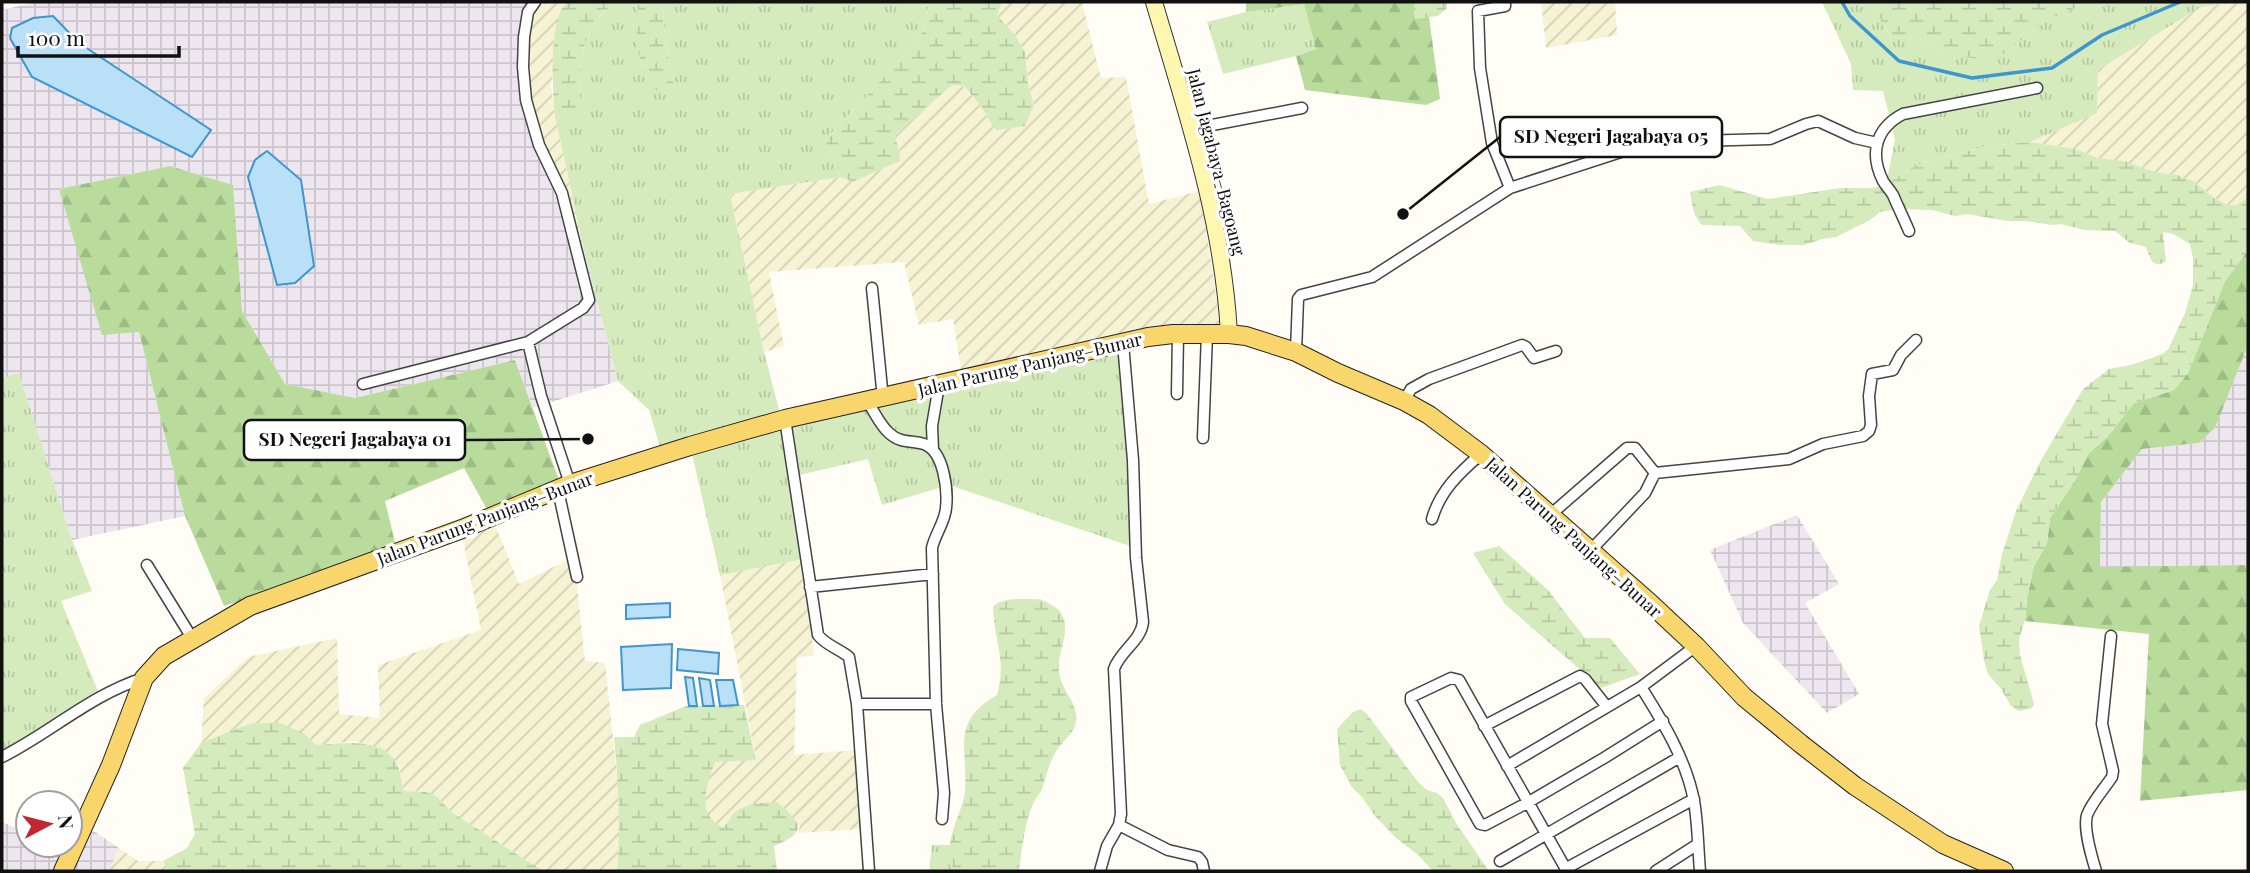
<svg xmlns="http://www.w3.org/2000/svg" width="2250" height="873" viewBox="0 0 2250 873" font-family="'Playfair Display',serif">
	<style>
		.industrial { fill: url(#industrial-grid) }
		.farmland { fill: url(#farmland-furrows) }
		.grass { fill: url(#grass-tufts) }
		.forest { fill: url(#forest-firs) }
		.wetland { fill: url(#wetland-marsh) }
		.water { fill: #b9e0f7; stroke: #3f96cf; stroke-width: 2 }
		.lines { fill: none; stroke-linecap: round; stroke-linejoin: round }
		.stream { stroke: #3f96cf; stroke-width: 3.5 }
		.street-casing { stroke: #444; stroke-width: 13 }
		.secondary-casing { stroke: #333; stroke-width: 18 }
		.primary-casing { stroke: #222; stroke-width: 20 }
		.street { stroke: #fff; stroke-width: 10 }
		.secondary { stroke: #fff6b0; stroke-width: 16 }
		.primary { stroke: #f9d66b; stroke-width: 18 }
		.labels { text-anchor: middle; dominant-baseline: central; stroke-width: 7; stroke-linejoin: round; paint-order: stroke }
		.street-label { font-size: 18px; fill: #111; stroke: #fff }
		.leader { fill: none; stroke: #111; stroke-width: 2.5 }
		.callout-dot { fill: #111; stroke: #fff; stroke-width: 2.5 }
		.callout { fill: #fff; stroke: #111; stroke-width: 2.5 }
		.callout-label { font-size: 19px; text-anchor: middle; font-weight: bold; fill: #111 }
	</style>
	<defs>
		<pattern id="industrial-grid" width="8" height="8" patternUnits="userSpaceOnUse" patternTransform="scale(1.75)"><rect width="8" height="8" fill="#eee6ef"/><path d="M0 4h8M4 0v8" fill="none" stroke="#cbc4cc"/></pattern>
		<pattern id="farmland-furrows" width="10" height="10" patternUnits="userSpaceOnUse" patternTransform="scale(1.75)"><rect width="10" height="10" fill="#f6f3d4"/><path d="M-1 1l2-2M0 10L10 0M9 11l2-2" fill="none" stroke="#d2cfb5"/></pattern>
		<pattern id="grass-tufts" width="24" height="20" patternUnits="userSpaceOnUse" patternTransform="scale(1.75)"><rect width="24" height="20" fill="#d5ebbd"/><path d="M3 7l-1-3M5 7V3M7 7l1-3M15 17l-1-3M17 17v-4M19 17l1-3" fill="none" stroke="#b6c8a1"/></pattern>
		<pattern id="forest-firs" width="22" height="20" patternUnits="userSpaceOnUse" patternTransform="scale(1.75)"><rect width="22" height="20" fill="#b9dc9c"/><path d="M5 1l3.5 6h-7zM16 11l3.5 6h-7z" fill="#9ebc85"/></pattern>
		<pattern id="wetland-marsh" width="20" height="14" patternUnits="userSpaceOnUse" patternTransform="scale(1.75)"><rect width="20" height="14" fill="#d5ebbd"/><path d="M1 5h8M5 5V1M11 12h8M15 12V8" fill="none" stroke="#b6c8a1"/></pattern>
	</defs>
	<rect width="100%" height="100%" fill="#fffdf5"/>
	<path class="industrial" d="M39,2H541L528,18L527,123L584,250L618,381L533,408L515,360L355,398L285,384L242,311L233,185L170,166L60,189L139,332L185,516L72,540L19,374L2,379V7L6,9Z
		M2248,345V565L2100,568L2101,502L2142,449L2199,443L2215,428Z
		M1797,515L1839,584L1805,603L1859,694L1827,713L1743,623L1710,550Z
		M2,822L28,833V845H56L73,852L85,825L119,848L109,871H2Z"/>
	<path class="farmland" d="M541,2H568L561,10L554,43V68L551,84L555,116L584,250L527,123L528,18Z
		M1002,2H1082L1101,78L1126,77L1149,204L1200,191L1222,334L1176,333L963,383L953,319L919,325L904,262L769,272L784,346L764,352L730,194L841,177L853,182L900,161L901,156L895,140L896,134L952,84L963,86L980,105L992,125L1034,105L1028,83L1025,52L1015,35L997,15Z
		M1541,2H1615L1617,35L1546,48Z
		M2231,2H2248V193L2246,199L2236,205H2228L2214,198L2195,182L2177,175L2155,172L2124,161L2098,158L2076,149L2030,142L2097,113L2098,70L2201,7Z
		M494,522L519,584L574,557L585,661L605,663L619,794L620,839L617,871H543L453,813L435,795L426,792L404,791L399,766L357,741L316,745L302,732L249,724L201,743L204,698L248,657L337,638L339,714L380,718L378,665L481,630L462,536Z
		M804,559L814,655L797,658L794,755L858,750L860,829L798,833L800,826L732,815L727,825L723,827L715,824L708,815L705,803V789L715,762L756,759L720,575Z
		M119,848L138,861H163L168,871H109Z"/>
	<path class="grass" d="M617,2H640C636,23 637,45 642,66L674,85L666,46L662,2H930L922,32L913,46L825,140L841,177L730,194L764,352L782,421L1118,343L1136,524L1130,546L949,485L882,505L868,459L791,477L804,559L720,575L689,441L660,447L649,410L618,381L584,250L555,116L559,119L580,110C579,70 578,26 617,2Z
		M1822,2H1875L1882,24L1892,37L1920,39L1942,53L2000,57L2046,21L2087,2H2231L2201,7L2098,70L2097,113L2030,142L1988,146L1929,161L1913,167L1886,184L1895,139L1883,91L1853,90L1851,64Z
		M1304,4L1316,49L1296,56L1223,74L1207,22L1246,12Z
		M19,373L72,540L92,591L61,601L100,696L2,758V379Z
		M932,845H950L953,871H929Z"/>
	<path class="forest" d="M1246,2H1414L1415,18L1429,17L1440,99L1426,105L1305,90L1296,56L1316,49L1304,4L1246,12Z
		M170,166L233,185L242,311L285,384L355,398L515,360L563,491L494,522L464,468L385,501L398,555L224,606L185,516L139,332L102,335L59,189Z
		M2248,250V345L2215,428L2199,443L2142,449L2101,502L2100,567L2248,565V790L2140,801L2149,634L2025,621L2027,598L2034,566L2047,543L2050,518L2074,482L2089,453L2108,436L2134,403L2174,390L2188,373L2225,281Z"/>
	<path class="wetland" d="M568,2H617C578,26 579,70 580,110L573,116L559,119L555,116C552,91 550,32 561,10C561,9 568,2 568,2Z
		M640,2H662L666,46L674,85L664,93L659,94C653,85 645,75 642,64C635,46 636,21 640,2Z
		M930,2H1002L997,15L1015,35L1025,52L1028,83L1034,105L1025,126L997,130L992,125L980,105L964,86L952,85L896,134C895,144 902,152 900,161L853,182L841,177L825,140L913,46L922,32Z
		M1414,2H1447V8L1438,16L1415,19Z
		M1875,2H2087L2045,22L2000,57L1982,59L1954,56L1942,53L1920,39L1892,37L1882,24Z
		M2030,142L2076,149L2098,158L2124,161L2155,172L2177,175L2195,182L2214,198L2228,205H2236L2246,199L2248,193V250L2225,281L2188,373L2174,390L2134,403L2108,436L2089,453L2074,482L2050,518L2047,543L2034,566L2027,598L2025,620L2019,639L2020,655L2034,704L2032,708L2019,711L2011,706L2001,689L1988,674L1984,660L1979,626L1990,590L1997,580L2002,554L2016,511L2040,462L2083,389L2109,369L2131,365L2152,358L2164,353L2169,348L2185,313L2193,285V258L2190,244L2173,234L2163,232L2166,261C2153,270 2150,258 2146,247L2130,243L2115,231L2085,230L2061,224L2053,225L2025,221H2008L1967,214L1955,216L1932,210L1900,209L1880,212L1870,220L1836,237L1822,239L1804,245H1779L1753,241L1740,226L1702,225C1693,216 1692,204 1690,192L1719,185L1768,199L1840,188H1872L1886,184L1913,167L1929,161L1988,146Z
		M1499,546L1547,589L1585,638H1610L1640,674L1601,688L1505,604L1473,553Z
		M1040,599C1050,604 1061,608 1064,619C1069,637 1056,655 1059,673C1062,692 1079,703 1076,722C1074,735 1061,741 1055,753C1049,764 1046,777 1042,789C1040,794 1036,797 1034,802C1024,823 1022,849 1019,871H953C952,863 949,852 950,844C952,826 963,809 965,791C968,748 950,722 997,695C1007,659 994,642 993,607C1003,596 1026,600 1040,599Z
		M744,705L756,760L715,762C707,784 695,815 723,827C728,824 729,819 733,814C744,803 762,803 777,802C801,823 810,831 774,846L777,871H617C621,826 618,782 614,737H634L640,725L686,706Z
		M1361,709L1367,714L1418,782L1427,790L1437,793L1443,798L1456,823L1489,871H1433L1417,854L1396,838L1375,816L1362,797L1351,786L1340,765L1337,729L1353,712Z
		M277,722L302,732L316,745C343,743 388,736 399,769C401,776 402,784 404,791L426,792L435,795L453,813L543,871H168L163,861L187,848L195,834L183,768L201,743L249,724Z"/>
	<path class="water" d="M53,16L79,43L211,130L192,157L32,77L10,38L12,28L33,18Z
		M267,151L301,180L314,266L295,283L277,285L248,177L255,160Z
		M670,603V617L626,619V605Z
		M672,644L671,688L623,690L621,647Z
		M678,649L719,653L718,674L677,670Z
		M685,677L693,678L697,706H689Z
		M699,678L710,680L714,706H703Z
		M716,680H733L738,705L720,706Z"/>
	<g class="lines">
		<path class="stream" d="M1842,2L1850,16L1899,61L1972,78L2052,68L2102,35L2180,2"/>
		<g class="street-casing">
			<path id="street" d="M1505,2V6L1478,11L1480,68L1492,143L1510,188
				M1191,129L1302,108
				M1909,231C1904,219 1898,207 1893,195C1890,190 1886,186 1883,181C1869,153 1876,128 1903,114L2037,88
				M872,288L883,399
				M528,342L541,396L570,484
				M1296,352L1298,299L1301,295L1372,277L1510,188L1636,147L1659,142L1770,139L1806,124L1818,121L1855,138L1877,143
				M363,384L528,342L583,308L589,300L562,193L539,145L526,100L523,67L524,37L528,12L535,2
				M1177,394L1178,334
				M867,401C874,411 880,425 889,433C901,444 911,440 924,444C944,451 948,490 946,508C945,522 935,534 932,548L936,704L944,793L942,819
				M1404,401L1411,389L1429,379L1522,345L1526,347L1534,358L1556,351
				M785,419L818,635C827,646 838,648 849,657L857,704L869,871
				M1203,438L1207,334
				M933,450L932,426L939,385
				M1655,473L1789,459L1823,444L1863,436L1869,431L1871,425L1869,396L1872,374L1893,370L1901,355L1916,340
				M558,490L577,577
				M1549,516L1627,448H1635L1655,473
				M1432,519C1440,491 1459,473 1481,454
				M1590,551L1645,493L1655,473
				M147,565L192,638
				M810,587L933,574
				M1641,687C1663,722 1686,759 1694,801C1698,824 1698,848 1700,871
				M857,704H936
				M1484,726L1580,676L1585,679L1607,707
				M2,757C50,733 92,694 144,678
				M1507,766L1641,687L1696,646
				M1119,825L1168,850L1198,857L1202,862L1204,871
				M1500,861L1680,757
				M1565,869L1694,799
				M1100,871L1107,846L1119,825L1121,814L1114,669C1120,651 1141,641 1143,622L1136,558L1133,460L1123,343
				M1567,871L1459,680L1451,678L1411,697V701L1480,824L1485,825L1527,803L1604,758L1663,721
				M1656,871L1698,844
				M2096,871C2092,858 2083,829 2087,815C2092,802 2104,789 2112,777L2113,771L2102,724L2111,636"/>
		</g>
		<g class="secondary-casing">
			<path id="secondary" d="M1154,2C1186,111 1223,219 1229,334"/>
		</g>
		<g class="primary-casing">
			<path id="primary" d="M63,871L111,765L144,678L164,656L250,606L462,529L570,484L690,446L785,419L1148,337L1173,334H1229L1246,336L1296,352L1338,373L1404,401L1429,415L1481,454L1650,603L1696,646L1744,697L1801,744L1855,786L1943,844L2004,871"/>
		</g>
		<use href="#street" class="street"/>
		<use href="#secondary" class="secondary"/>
		<use href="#primary" class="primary"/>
	</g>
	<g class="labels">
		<g class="street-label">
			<text transform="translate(1217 162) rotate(76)">Jalan Jagabaya–Bagoang</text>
			<text transform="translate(1030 364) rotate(-13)">Jalan Parung Panjang–Bunar</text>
			<text transform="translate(485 518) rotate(-21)">Jalan Parung Panjang–Bunar</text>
			<text transform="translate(1574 537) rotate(42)">Jalan Parung Panjang–Bunar</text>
		</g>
	</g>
	<path class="leader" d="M1403 214L1500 137M588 439L465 440"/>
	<g class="callout-dot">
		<circle cx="1403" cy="214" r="7"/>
		<circle cx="588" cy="439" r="7"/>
	</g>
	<g class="callout">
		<rect x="1500" y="117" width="222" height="40" rx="7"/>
		<rect x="244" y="420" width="221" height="40" rx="7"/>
	</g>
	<g class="callout-label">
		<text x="1611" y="143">SD Negeri Jagabaya 05</text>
		<text x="355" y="446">SD Negeri Jagabaya 01</text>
	</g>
	<rect width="2250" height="873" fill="none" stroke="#111111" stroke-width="7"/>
	<g transform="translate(49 824) rotate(83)"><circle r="33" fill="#ffffff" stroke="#a0a0a0" stroke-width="2"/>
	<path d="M0-5L12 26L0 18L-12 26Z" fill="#c4262e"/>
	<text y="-10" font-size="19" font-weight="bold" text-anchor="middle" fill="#111111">N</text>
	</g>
	<path d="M18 46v10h161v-10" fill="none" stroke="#111111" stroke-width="3.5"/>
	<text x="28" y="46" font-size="21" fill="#111111" stroke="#ffffff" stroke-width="5" paint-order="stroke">100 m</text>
</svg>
